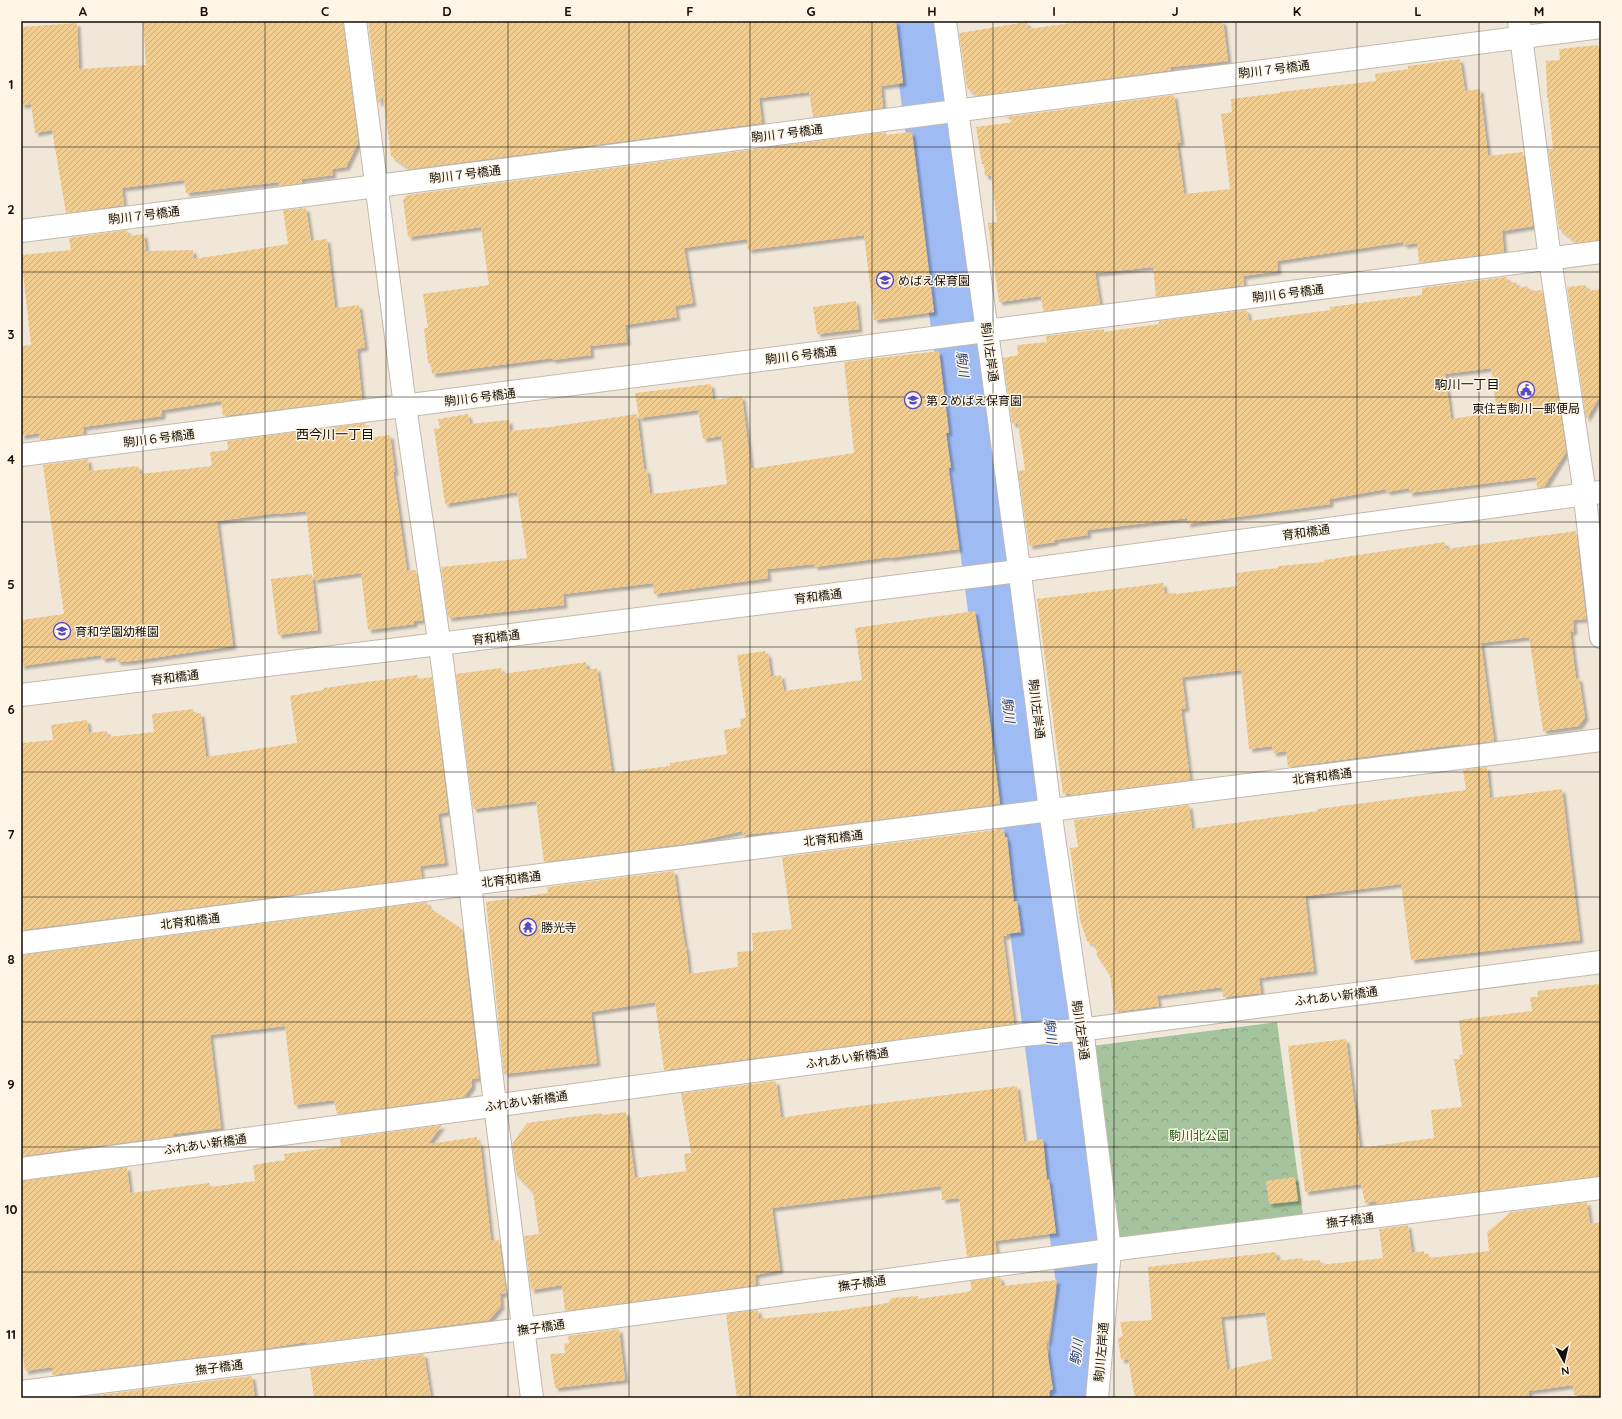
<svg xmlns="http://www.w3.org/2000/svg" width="1622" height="1419" viewBox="0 0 1622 1419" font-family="Quicksand,'Noto Sans JP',sans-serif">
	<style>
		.park { fill: url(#park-crowns) }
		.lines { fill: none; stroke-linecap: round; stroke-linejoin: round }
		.river { stroke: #9fbbf4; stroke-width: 54 }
		.building { fill: url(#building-hatch); fill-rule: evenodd; filter: url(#shadow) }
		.street-casing { stroke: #c2b9ab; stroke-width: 24 }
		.secondary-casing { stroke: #c2b9ab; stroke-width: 24 }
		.street { stroke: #fff; stroke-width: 22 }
		.secondary { stroke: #fff; stroke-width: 22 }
		.grid { fill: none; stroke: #120f0a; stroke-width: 1; stroke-opacity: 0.55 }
		.labels { text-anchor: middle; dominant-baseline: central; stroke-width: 3; stroke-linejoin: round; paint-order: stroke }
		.street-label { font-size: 12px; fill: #120f0a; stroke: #fef5e6 }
		.poi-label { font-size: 12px; fill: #120f0a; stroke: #fef5e6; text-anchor: start }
		.park-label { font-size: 12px; fill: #275f19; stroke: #fef5e6 }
		.water-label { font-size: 13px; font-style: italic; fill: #224081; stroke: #fef5e6 }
		.neighbourhood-label { font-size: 13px; fill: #120f0a; stroke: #fef5e6 }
		.neatline { fill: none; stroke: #120f0a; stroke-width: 1.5 }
		.grid-label { font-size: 13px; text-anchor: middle; font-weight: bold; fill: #120f0a }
	</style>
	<defs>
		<pattern id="park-crowns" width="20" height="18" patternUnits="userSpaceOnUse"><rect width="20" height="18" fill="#a5c49e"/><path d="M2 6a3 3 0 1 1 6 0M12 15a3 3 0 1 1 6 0" fill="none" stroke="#8da787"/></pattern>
		<pattern id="building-hatch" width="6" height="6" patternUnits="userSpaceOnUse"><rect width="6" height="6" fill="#f0cc90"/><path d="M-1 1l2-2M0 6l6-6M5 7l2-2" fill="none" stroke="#cdae7b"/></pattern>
		<filter id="shadow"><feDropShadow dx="3.5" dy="3.5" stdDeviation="1" flood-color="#0004"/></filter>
	</defs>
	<rect width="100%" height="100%" fill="#f1e7d9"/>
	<path class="park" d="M1277,1022L1303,1215L1119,1238L1092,1046Z"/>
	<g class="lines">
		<path class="river" d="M918,21L1084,1290L1070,1398"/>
	</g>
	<path class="building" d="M143,21H343L358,143L346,167L332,169L333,175L302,179V183L280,186L279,182L186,193L184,180L122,188L124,205L66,213L52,130L35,133L31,104L21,105V27L77,23L79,69L146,65Z
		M368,21H896L903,83L881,86L883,108L813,117L809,92L759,98L762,123L410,169L391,156L383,96L378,104Z
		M1085,21H1223L1228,61L1170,67L1171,70L977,96L967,88L959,33L1027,22L1028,29Z
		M1598,45L1600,56H1601V240L1577,243L1559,229L1548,149H1553L1548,98H1547L1546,61L1560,60L1559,49Z
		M1460,59L1465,91L1480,89L1488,156L1523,152L1533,226L1502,231L1504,252L1419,263L1417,243L1404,245L1403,242L1277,261L1278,271L1243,276L1244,285L1156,297L1153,267L1095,273L1100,304L1043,311L1041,296L999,302L988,223L997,222L991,176H985L984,164H982L976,127L1014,122L1006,117L1174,95L1181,142L1177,143L1184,194L1230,189L1221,114L1232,112L1231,99L1280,93V92L1376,81L1375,74L1408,69V66Z
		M886,132V135L912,132L934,312L874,320L864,235L748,250L747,239L684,248L693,303L675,306L677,317L625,325L627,342L590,346L591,355L552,360V358L432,374L431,363H428L424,328H428L423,294L489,285L481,227L408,237L403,200L407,195Z
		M306,208L311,241L327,239L335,308L359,305L365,347L357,349L362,399L223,416L221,401L162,410V416L83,427L84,434L40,440L39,433L21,436V346L31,345L21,255L71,250L69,238L127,230L128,236L144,234L146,251L193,250L194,259L288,244L283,210Z
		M1507,277L1508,283L1516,282L1517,288L1528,286L1529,291L1542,290L1566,452L1544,487L1537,488L1536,477L1409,493V488L1387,492L1386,489L1330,499V504L1187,524V518L1087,530L1088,535L1054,540L1055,542L1029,546L1018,471L1025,470L1018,423L1012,424L1003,358L1018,355L1017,345L1047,342L1046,336L1104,329V332L1159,324V321L1247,310L1249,321L1330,310V307L1422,295V288ZM1491,368L1497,412L1451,419L1445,374Z
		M1586,285L1587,291L1601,289V395L1586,419L1567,287Z
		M856,301L859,329L817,334L813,307Z
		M939,351L949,433H946L951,468H948L959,549L889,558V557L814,567V564L767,569L768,578L654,594L653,583L563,594L564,605L448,618L441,567L527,558L517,492L445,504L434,429L440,428L438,419L468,414L470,424L509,420L510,431L550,427L637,414L644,470L647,469L650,494L670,492L727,484L721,436L703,439L698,410L639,418L635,393L711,384L713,400L742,396L751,469L854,453L844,362Z
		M365,423L367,438L390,435L395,472H393L407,571L416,570L423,620L414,621V624L368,630L361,573L314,580L306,511L277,514V513L217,521L233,646L132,661L117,662L116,657L102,659L101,655L21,666V620L64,614L43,465L88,459L89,471L138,466L140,474L212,466L210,452L228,450L227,441Z
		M1576,531L1586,619L1573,620L1574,631L1570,632L1576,678H1579L1585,717L1579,726L1543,731L1529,637L1481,643L1494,741L1460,745V744L1288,767L1286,751L1273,753L1272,746L1249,749L1241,670L1185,677L1182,678L1186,708L1181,709L1190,780L1070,795V793L1063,794L1037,599L1163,583L1165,594L1176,593V594L1237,586L1236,573L1278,568V566L1324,562V560L1445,542L1446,549Z
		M312,574L318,630L278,635L271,579Z
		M975,611L982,657L1000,804L779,832V831L742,835V831L690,843L544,862L536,801L473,809L456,674L501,668L502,674L586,662L587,670L597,668L612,773L670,766V763L727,754L724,730L741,727L740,719L746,718L737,655L765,651L766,654H768L771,677L781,675L784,691L862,680L855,628Z
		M417,675L418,679L432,677L448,812L438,814L445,863L420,866L422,878L21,930V743L53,740L51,725L87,720L89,733L107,731L108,737L154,732L152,714L193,709L194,714L201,713L206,757L297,743L290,696L324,690V688Z
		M1487,767L1490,798L1562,789L1580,940L1411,960L1401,884L1305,896L1314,971L1259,978L1261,993L1223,997L1222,987L1157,996L1159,1006L1115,1012L1110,975L1097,956L1096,946L1087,941L1080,920L1070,848L1078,847L1074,820L1189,805L1192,829L1318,811L1317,809L1466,790L1463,770Z
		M1004,829L1005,837H1007L1014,902L1017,901L1021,932L1007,934V936H1003L1014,1024L664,1070L655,1002L591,1012L597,1063L504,1074L486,902L548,893L547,887L674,871L685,947L686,946L689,974L738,967L737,952L753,951L752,933L792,929L782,857Z
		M427,902L428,907L462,929L479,1078L472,1079V1086L464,1097L337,1114L334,1100L294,1105L285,1026L210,1035L221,1128L174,1134V1136L21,1156V955Z
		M1599,984L1601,1006V1176L1376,1204V1201L1365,1203L1361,1184L1305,1192L1288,1046L1346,1039L1360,1148L1434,1138L1431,1110L1462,1107L1454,1059H1460L1459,1055H1463L1459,1020L1532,1011L1530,997H1538L1537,991Z
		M776,1081L781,1118L836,1109L1017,1086L1024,1142L1043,1139L1047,1180L1049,1179L1056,1233L995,1241L997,1253L967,1257L959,1198L942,1200L941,1186L772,1208L780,1270L755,1275L756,1285L565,1311L562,1285L531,1290L524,1236L539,1234L533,1192L517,1176L512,1144L527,1123L602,1113V1115L626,1112L635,1178L686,1171L684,1154L691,1153L681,1093Z
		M442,1125L428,1144L477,1137V1142H480L491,1241L499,1240L506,1293L500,1294L501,1306L489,1320L307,1344L306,1342L250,1351L52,1375V1367L25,1371L21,1341V1181L127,1167L130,1193L209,1183L210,1187L255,1181L253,1165L285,1160L284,1154L341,1146L340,1139Z
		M1295,1177L1298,1201L1269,1204L1266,1181Z
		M1587,1202L1590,1224L1601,1222V1395H1574L1573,1385L1529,1391V1398H1135L1128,1359L1121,1360L1118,1338L1123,1336L1120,1322L1152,1320L1148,1267L1276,1252L1277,1261L1302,1258L1303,1261L1320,1260V1265L1383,1258L1379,1229L1408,1225L1412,1253L1424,1251V1254H1429V1258L1489,1251L1487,1232L1511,1212ZM1265,1312L1272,1359L1227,1370L1221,1317Z
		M1000,1277L1002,1286L1057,1280L1048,1342L1046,1343L1053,1390H1050L1049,1398H737L726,1314L758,1310L759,1319L843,1310L888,1303L892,1298L918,1296V1299L967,1292L972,1290L970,1281Z
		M619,1329L625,1380L555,1388L550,1354L565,1353L564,1344L569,1343L568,1336Z
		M424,1354L431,1398H314L310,1368Z
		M252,1376L255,1398H74Z"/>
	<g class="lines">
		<g class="street-casing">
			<path id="street" d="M945,21L1022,590L1050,810L1082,1029L1110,1250L1097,1398
				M1519,21L1550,259L1583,481L1601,637
				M21,231L377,186L1601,27
				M21,455L1601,252
				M21,943L470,884L1601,740
				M21,1169L1023,1035L1087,1029L1601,962
				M21,1392L523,1329L1110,1250L1601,1188"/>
		</g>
		<g class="secondary-casing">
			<path id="secondary" d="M355,21L405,406L443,668L470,884L495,1105L532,1398
				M21,695L439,644L1010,572L1601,492"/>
		</g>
		<use href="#street" class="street"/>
		<use href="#secondary" class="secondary"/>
	</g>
	<path class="grid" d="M143,21V1398M265,21V1398M386,21V1398M508,21V1398M629,21V1398M750,21V1398M872,21V1398M993,21V1398M1114,21V1398M1236,21V1398M1357,21V1398M1479,21V1398M21,147H1601M21,272H1601M21,397H1601M21,522H1601M21,647H1601M21,772H1601M21,897H1601M21,1022H1601M21,1147H1601M21,1272H1601"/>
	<defs>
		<g id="school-ring" transform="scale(0.9)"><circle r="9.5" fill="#fef5e6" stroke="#5749c1" stroke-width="1.5"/><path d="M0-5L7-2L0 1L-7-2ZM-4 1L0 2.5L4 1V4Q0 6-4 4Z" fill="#5749c1"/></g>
		<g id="civic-ring" transform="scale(0.9)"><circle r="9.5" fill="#fef5e6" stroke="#5749c1" stroke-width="1.5"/><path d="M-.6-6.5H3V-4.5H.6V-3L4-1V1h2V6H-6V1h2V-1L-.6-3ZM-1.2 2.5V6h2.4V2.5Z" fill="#5749c1"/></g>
		<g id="temple-ring" transform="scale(0.9)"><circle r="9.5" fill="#fef5e6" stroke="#5749c1" stroke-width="1.5"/><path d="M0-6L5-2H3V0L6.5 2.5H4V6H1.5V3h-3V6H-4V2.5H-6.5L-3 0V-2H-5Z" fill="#5749c1"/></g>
	</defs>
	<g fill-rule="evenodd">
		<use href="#school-ring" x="885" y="280"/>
		<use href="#civic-ring" x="1526" y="390"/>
		<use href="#school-ring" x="913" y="400"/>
		<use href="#school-ring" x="62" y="631"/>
		<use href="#temple-ring" x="528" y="927"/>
	</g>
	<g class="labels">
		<g class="street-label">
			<text transform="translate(1274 69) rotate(-7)">駒川７号橋通</text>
			<text transform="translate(787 133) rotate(-7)">駒川７号橋通</text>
			<text transform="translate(465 174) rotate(-7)">駒川７号橋通</text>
			<text transform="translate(144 215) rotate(-7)">駒川７号橋通</text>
			<text transform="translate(1288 293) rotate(-7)">駒川６号橋通</text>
			<text transform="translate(990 352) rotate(82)">駒川左岸通</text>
			<text transform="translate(801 355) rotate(-7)">駒川６号橋通</text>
			<text transform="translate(480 397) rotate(-7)">駒川６号橋通</text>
			<text transform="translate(159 438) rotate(-7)">駒川６号橋通</text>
			<text transform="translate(1306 532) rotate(-8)">育和橋通</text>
			<text transform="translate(818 596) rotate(-7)">育和橋通</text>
			<text transform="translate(496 637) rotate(-7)">育和橋通</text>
			<text transform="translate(175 677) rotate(-7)">育和橋通</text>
			<text transform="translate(1037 709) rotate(83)">駒川左岸通</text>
			<text transform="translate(1322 776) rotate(-7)">北育和橋通</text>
			<text transform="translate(833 838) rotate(-7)">北育和橋通</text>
			<text transform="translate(511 879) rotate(-7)">北育和橋通</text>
			<text transform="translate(190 921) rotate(-7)">北育和橋通</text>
			<text transform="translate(1336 996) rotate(-7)">ふれあい新橋通</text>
			<text transform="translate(1081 1030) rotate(82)">駒川左岸通</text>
			<text transform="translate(847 1058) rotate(-8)">ふれあい新橋通</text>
			<text transform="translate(526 1101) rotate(-8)">ふれあい新橋通</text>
			<text transform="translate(205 1144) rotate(-8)">ふれあい新橋通</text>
			<text transform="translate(1350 1220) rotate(-7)">撫子橋通</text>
			<text transform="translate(862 1283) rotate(-8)">撫子橋通</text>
			<text transform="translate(541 1327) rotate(-8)">撫子橋通</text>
			<text transform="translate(1101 1352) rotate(-85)">駒川左岸通</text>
			<text transform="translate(219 1367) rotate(-7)">撫子橋通</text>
		</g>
		<g class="poi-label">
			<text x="898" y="280">めばえ保育園</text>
			<text x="926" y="400">第２めばえ保育園</text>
			<text x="1526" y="408" text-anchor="middle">東住吉駒川一郵便局</text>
			<text x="75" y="631">育和学園幼稚園</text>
			<text x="541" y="927">勝光寺</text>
		</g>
		<g class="park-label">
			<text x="1199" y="1135">駒川北公園</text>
		</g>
		<g class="water-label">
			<text transform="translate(963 364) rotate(83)">駒川</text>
			<text transform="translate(1009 710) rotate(83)">駒川</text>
			<text transform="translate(1051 1031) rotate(83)">駒川</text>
			<text transform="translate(1076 1352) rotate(-82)">駒川</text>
		</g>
		<g class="neighbourhood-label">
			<text x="1467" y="384">駒川一丁目</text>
			<text x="335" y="434">西今川一丁目</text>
		</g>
	</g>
	<rect width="1622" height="1419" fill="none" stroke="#fef5e6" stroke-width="44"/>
	<g transform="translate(1564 1361) rotate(172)" stroke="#fef5e6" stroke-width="3" paint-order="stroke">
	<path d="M0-3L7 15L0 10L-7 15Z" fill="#120f0a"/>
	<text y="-6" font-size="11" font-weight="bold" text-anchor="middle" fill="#120f0a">N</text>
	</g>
	<rect x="22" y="22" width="1578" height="1375" class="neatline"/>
	<g class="grid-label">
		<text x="83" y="16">A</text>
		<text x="204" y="16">B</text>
		<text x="325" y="16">C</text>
		<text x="447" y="16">D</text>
		<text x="568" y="16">E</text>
		<text x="690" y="16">F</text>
		<text x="811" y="16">G</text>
		<text x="932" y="16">H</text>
		<text x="1054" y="16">I</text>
		<text x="1175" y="16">J</text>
		<text x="1297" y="16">K</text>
		<text x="1418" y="16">L</text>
		<text x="1539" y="16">M</text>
		<text x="11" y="89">1</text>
		<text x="11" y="214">2</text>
		<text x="11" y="339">3</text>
		<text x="11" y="464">4</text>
		<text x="11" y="589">5</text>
		<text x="11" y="714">6</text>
		<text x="11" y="839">7</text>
		<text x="11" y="964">8</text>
		<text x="11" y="1089">9</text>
		<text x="11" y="1214">10</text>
		<text x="11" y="1339">11</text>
	</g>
</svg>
